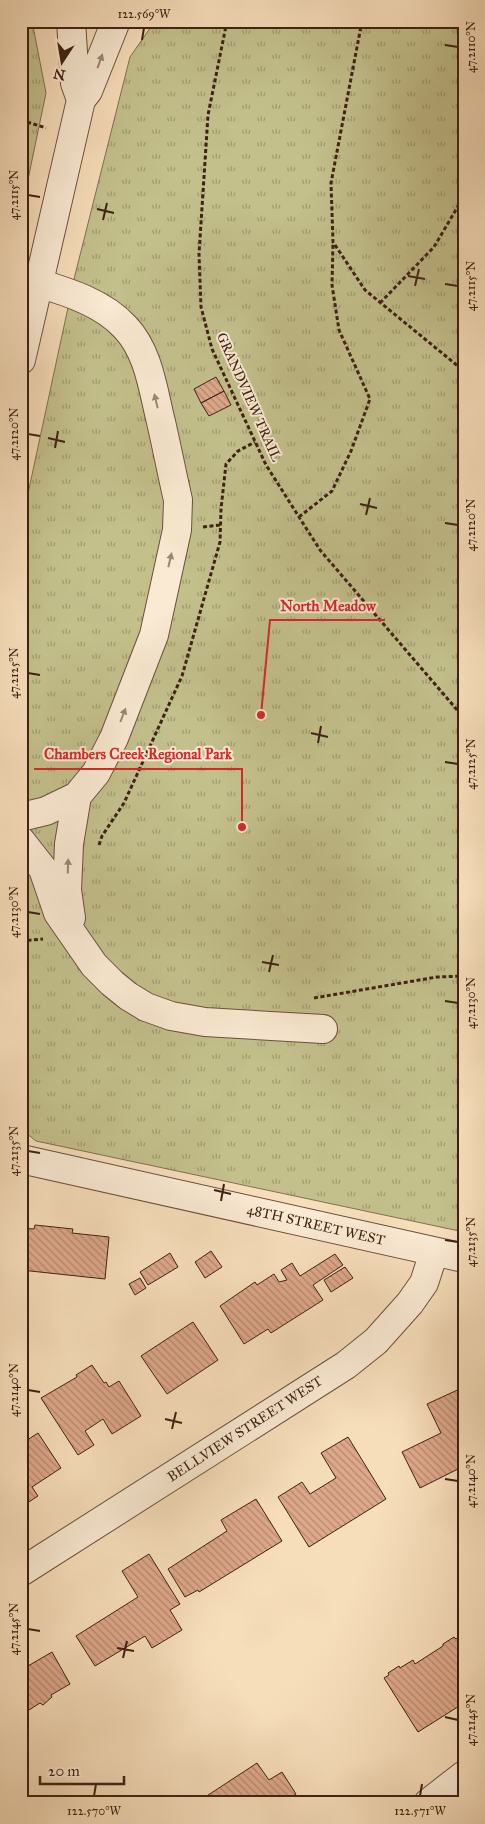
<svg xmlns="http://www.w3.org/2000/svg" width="485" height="1824" viewBox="0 0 485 1824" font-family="'IM FELL Great Primer',serif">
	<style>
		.park { fill: url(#park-tufts); stroke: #807050 }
		.building { fill: url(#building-back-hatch); stroke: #3e2113 }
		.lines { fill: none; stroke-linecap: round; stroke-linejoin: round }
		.minor-casing { stroke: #6c503d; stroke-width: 30 }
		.path { stroke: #3e2113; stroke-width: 3; stroke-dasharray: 4 2.5; stroke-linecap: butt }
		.minor { stroke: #faead3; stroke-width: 28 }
		.oneway { fill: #9c8673 }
		.ticks { fill: none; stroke: #3e2113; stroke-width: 2 }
		.labels { text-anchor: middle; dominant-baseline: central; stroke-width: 4; stroke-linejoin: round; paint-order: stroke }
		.street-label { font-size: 14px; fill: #3e2113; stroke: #faead3 }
		.leader { fill: none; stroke: #d62828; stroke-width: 2 }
		.callout-dot { fill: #d62828; stroke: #faead3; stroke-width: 2 }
		.callout-label { font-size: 15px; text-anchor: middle; font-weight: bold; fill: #d62828; stroke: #faead3; stroke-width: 4; stroke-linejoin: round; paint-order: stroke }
		.neatline { fill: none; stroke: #3e2113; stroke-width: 2 }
		.ticks-label { font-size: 12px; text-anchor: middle; fill: #3e2113 }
	</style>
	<defs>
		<pattern id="park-tufts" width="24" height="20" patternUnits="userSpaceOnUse" patternTransform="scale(1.25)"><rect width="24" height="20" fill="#c3c08c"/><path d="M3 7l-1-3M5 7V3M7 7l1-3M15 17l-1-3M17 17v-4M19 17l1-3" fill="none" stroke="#a09c71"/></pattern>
		<pattern id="building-back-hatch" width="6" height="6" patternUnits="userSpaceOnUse" patternTransform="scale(1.25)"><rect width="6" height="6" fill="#dea88a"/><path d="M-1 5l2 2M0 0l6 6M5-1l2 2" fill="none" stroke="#b58870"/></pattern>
	</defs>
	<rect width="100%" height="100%" fill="#f7debb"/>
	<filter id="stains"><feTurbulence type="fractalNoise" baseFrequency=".004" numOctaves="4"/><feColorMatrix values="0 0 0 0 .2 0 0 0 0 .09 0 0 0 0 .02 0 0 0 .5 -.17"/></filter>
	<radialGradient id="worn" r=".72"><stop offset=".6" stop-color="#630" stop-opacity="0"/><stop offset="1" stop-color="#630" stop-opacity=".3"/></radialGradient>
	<path class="park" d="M21,21H32L46,93L21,213Z
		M155,21H464V1232L36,1141L21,1129V526L75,275L130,57Z"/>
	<path class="building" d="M216,377L224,391L201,403L194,389Z
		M224,391L231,405L209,416L201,403Z
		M35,1225L73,1229L72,1233L109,1237L105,1279L21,1270V1228L34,1229Z
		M211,1251L222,1267L205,1278L195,1262Z
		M170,1253L178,1267L148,1285L140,1272Z
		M335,1254L343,1265L313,1285L323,1300L271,1333L268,1329L244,1344L220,1306L255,1282L257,1285L274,1274L279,1282L287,1280L281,1270L292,1263L300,1276Z
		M345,1267L353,1278L331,1292L324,1280Z
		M140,1278L146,1288L135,1295L129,1284Z
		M193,1322L218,1360L167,1394L141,1356Z
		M92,1365L104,1383L106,1382L109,1387L119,1381L141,1416L112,1434L103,1419L85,1431L94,1445L78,1455L41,1398L77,1377L76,1375Z
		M464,1387V1466L420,1488L402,1452L441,1433L427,1404Z
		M38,1433L61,1468L32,1487L38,1496L21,1507V1444Z
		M348,1437L386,1499L309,1547L278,1497L302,1482L310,1494L336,1478L321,1453Z
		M256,1499L282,1541L199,1592L198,1590L185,1597L168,1569L227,1531L221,1520Z
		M149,1554L180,1604L170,1610L182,1630L152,1648L145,1636L95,1666L76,1636L138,1597L122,1571Z
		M460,1636L464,1642V1703L418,1732L384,1678L389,1675L388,1673L399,1666L400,1668L413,1660L415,1664L443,1646V1644L454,1637L456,1639Z
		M52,1652L70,1684L51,1695L52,1697L43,1705L40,1703L21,1715V1670Z
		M257,1763L269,1780L282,1772L296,1794L283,1803H196Z"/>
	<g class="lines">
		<g class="minor-casing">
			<path id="minor" d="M71,21L75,83L81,100
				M21,360L81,100L88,91L116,21
				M21,817L46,811L77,796L96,773L114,738L154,635L177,530L178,500C172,474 167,448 161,422C153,390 149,352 125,327C103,303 68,292 38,283
				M21,841L43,869L58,913L94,965L112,983L128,996L146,1007L171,1016L205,1022L323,1029
				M71,918L67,890L69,844L77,796
				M21,1159L464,1258
				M21,1572L346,1365L376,1341L410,1303L424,1283L434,1252
				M428,1803L464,1775"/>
		</g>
		<path class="path" d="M227,21L208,115L199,254L201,307L212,349L266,465L320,550L464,718
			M362,21L331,183L333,242L365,290L464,371
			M21,120L46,128
			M380,303L434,247L464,196
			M299,517L332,491L351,451L370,399L339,330L332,285L333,243
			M203,527L220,525
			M99,845L102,836L124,803L182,676L220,542L221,509L226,464L238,451L255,442
			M21,941L43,939
			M314,998L437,977L464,976"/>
		<use href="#minor" class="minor"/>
	</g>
	<defs><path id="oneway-solid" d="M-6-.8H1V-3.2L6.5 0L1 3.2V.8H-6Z" transform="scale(1.25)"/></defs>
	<g class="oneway">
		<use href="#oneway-solid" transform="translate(100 61) rotate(-70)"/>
		<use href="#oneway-solid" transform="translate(156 401) rotate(-103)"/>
		<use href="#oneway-solid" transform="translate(170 560) rotate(-77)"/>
		<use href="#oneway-solid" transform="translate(123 715) rotate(-69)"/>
		<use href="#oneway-solid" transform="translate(68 866) rotate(-88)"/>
	</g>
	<path class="ticks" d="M142,40L144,28M445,45L458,47M28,195L40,197M97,209L114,213M103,220L107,203M408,276L425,279M445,284L458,286M415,286L419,269M28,434L40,436M48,438L65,442M55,448L58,431M360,504L377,508M366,515L370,498M445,523L458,525M28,673L40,675M311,733L328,737M318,743L321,726M445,762L458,764M28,912L40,914M262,962L279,965M269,972L273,955M445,1001L458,1003M28,1151L40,1153M214,1190L231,1194M221,1201L224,1184M445,1240L458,1242M28,1390L40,1392M165,1419L182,1423M172,1429L176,1412M445,1479L458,1481M28,1629L40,1631M117,1648L134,1651M123,1658L127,1641M445,1717L458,1720M94,1796L96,1784M420,1796L422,1784"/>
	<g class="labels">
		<g class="street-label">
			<text transform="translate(249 397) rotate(66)">GRANDVIEW TRAIL</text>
			<text transform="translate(316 1225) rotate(13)">48TH STREET WEST</text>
			<text transform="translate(245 1429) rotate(-33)">BELLVIEW STREET WEST</text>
		</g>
	</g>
	<path class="leader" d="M261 715L270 620H385M242 827L242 769H34"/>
	<g class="callout-dot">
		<circle cx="261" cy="715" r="5"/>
		<circle cx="242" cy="827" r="5"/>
	</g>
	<g class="callout-label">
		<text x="328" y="611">North Meadow</text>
		<text x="138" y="759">Chambers Creek Regional Park</text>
	</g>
	<rect width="485" height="1824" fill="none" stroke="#f7debb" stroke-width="55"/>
	<g transform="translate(62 62) rotate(192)" stroke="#faead3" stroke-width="4" paint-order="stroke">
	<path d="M0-4L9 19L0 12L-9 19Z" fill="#3e2113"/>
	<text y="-8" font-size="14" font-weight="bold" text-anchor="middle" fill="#3e2113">N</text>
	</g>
	<path d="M40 1776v8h84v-8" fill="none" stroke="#3e2113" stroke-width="2.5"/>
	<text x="48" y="1776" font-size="15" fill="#3e2113" stroke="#faead3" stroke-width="4" paint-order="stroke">20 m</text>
	<rect x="28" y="28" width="430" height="1768" class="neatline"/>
	<g class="ticks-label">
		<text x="144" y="18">122.569°W</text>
		<text transform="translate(471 47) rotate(-90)" y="4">47.2110°N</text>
		<text transform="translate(14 195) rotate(-90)" y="4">47.2115°N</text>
		<text transform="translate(471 286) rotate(-90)" y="4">47.2115°N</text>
		<text transform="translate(14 434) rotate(-90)" y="4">47.2120°N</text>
		<text transform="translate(471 525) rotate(-90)" y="4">47.2120°N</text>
		<text transform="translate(14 673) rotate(-90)" y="4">47.2125°N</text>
		<text transform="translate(471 764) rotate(-90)" y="4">47.2125°N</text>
		<text transform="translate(14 912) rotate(-90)" y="4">47.2130°N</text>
		<text transform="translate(471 1003) rotate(-90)" y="4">47.2130°N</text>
		<text transform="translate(14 1151) rotate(-90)" y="4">47.2135°N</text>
		<text transform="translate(471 1242) rotate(-90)" y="4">47.2135°N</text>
		<text transform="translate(14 1390) rotate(-90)" y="4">47.2140°N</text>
		<text transform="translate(471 1481) rotate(-90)" y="4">47.2140°N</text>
		<text transform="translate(14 1629) rotate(-90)" y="4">47.2145°N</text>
		<text transform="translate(471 1720) rotate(-90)" y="4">47.2145°N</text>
		<text x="94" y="1815">122.570°W</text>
		<text x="420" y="1815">122.571°W</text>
	</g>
	<rect width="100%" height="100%" filter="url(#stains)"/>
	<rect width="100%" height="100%" fill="url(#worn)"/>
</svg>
